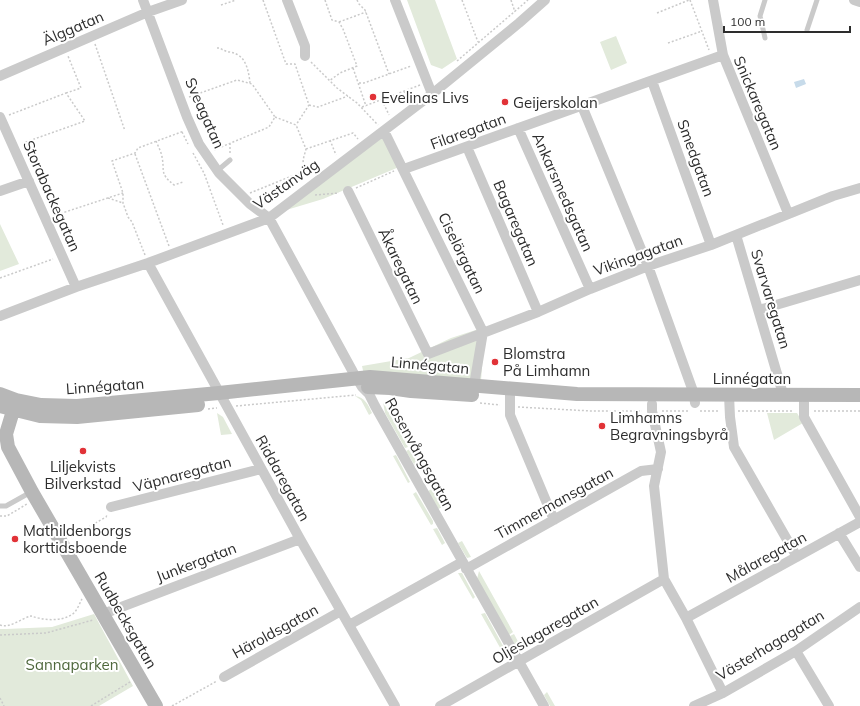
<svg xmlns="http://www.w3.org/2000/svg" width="860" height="706" viewBox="0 0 860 706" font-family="Mulish,sans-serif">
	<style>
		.green { fill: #e2eadb }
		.water { fill: #c7dbea }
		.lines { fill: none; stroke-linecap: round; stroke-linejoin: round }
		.path { stroke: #cacaca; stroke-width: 1.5; stroke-dasharray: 2 2; stroke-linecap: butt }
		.lane { stroke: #cacaca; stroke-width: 5 }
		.street { stroke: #cacaca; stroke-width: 10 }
		.secondary { stroke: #b7b7b7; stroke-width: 14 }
		.poi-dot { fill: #e13237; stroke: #fff; stroke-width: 1.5 }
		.labels { text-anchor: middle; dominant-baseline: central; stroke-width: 4; stroke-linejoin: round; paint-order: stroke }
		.street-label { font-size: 15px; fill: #2d2d2d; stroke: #fff }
		.poi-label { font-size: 15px; fill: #2d2d2d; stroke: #fff; text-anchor: start }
		.park-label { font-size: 15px; fill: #4e673c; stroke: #fff }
	</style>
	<rect width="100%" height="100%" fill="#fff"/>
	<path class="green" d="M407,0H435L457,59L442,69L431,65Z
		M616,36L627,63L611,70L600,42Z
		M383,137L399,167L323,199L283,211Z
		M0,224L19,264L0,271Z
		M485,327L481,381L364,375L362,366L409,358L451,338Z
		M355,396C365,397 368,405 372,413L369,415L361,400Z
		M383,402L408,447L405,448L385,413Z
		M217,413L223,417L232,434L221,435Z
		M767,413H797L803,423L774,440Z
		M410,449L418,464L415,466L406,451Z
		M396,455L410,482L408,483L393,456Z
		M432,489L443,507L438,509L428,491Z
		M416,492L433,521V524L431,525L413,494Z
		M437,528L445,543L442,545L433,529Z
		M462,541L471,557L467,558L458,543Z
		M479,571L513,632L509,635L477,579Z
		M458,573H462L475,597L473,599Z
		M485,613L508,655L507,660L481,614Z
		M94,614L133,686L99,706H0V629H6L52,627Z
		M514,634L522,649L519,651L510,636Z
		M547,692L555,706H550L544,695Z"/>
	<path class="water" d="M804,79L806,84L796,88L794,82Z"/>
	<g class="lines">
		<path class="path" d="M263,0L286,64H295L309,105L296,125
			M325,0L332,20L339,22L343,29L357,66L340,73L329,81
			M357,0L359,4L365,10L389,74
			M462,0L478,42
			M511,0L515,12
			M690,0L709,50
			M221,5L236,0
			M657,13L689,0
			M339,22L366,12
			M668,43L702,31
			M95,44L125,131
			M217,48H220C226,53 232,51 238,55C247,60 249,74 250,83
			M457,61L528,0
			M311,62L337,88L357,103L378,125
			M353,68L366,106
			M359,83H364L411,66
			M404,91L408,101
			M66,93L81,88L68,56
			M189,97L237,80L252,84L275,117L269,127L214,150
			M382,100L389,115
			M309,105L318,107L348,96
			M362,107L420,85
			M9,115L66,93L85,121L23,143
			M275,117L296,125L306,149L303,160L304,171L308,177
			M182,132L188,144
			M330,140L336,155
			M156,141C158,146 161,151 162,157C165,171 159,173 174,185L183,182
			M230,143V153
			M306,149L353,133L358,139
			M193,153L204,173L223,225
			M135,154L169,246
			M356,188L394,171
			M250,193L304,171
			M315,195L339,193
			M108,198L123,203
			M53,216L123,193
			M145,255L132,222L128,217L123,203V193L112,161L135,153L138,148L184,131
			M0,278L53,259
			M459,372L467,373
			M480,403L500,405
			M236,406L356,395
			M518,407L591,411H642
			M208,409L217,408
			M662,411H690
			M700,411H720
			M738,411H794
			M814,411H860
			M0,516H7L27,504
			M71,537L106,517L107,515
			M0,625C9,629 22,618 31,616C43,620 60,622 71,615C77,612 79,604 82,599
			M0,635L46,633L93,620
			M0,698L4,706
			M91,706L130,682
			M172,706L217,681"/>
		<path class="lane" d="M765,0L760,16L765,38
			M807,30L817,0
			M217,171L230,160
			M0,506H6L31,492"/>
		<path class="street" d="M143,0L187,117L199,144L219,173L250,204L269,218L353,372L362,387L369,394L375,406L544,706
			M287,0L305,46V56
			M395,0L432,94
			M713,0L723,55L788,213
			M854,0L860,2
			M0,76L148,12L182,0
			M652,81L711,245
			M582,106L648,266L694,394L695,403
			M0,117L76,287
			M518,128L590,289
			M384,131L483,332L473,391
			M467,147L538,312
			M404,169L723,55
			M0,191L29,181
			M348,191L428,354L538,312L590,289L648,266L711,245L833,196L860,188
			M736,235L783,394
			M148,263L300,539L395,706
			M759,310L860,280
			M0,316L76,287L148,263L269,218L432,94L519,23L545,0
			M510,389V415L554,520
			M729,395L730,417L734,447L797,557
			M804,395V417L860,517
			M652,404V411L661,452L654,486L664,579L686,618L723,693
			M111,507L261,469
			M839,533L860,567
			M466,569L641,471L658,469
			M103,614L300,539
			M686,618L860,522
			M349,625L462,562
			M796,651L829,706
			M224,677L341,611
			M440,706L664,579
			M694,706L723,693L796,651L860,607"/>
		<path class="secondary" d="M368,387L390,388L411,391L472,395
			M0,394L16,400L41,405L77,406L219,393L370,377L577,394L860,395
			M16,401L6,434L8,447L32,492L156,706
			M0,406L40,416L77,417L198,405"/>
	</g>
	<g class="poi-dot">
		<circle cx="373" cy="97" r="4"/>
		<circle cx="505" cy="102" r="4"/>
		<circle cx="495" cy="362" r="4"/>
		<circle cx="602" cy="426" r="4"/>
		<circle cx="83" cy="451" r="4"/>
		<circle cx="15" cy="539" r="4"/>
	</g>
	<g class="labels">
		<g class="street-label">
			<text transform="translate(73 28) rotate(-23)">Älggatan</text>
			<text transform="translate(758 103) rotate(67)">Snickaregatan</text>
			<text transform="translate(205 113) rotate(66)">Sveagatan</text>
			<text transform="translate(468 131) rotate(-20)">Filaregatan</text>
			<text transform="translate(696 158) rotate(70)">Smedgatan</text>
			<text transform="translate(286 184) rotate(-35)">Västanväg</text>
			<text transform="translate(563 192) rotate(66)">Ankarsmedsgatan</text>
			<text transform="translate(52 196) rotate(66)">Storabackegatan</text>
			<text transform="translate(516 223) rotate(67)">Bagaregatan</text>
			<text transform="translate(462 253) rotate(64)">Ciselörgatan</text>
			<text transform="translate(638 255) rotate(-20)">Vikingagatan</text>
			<text transform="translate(401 266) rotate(64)">Åkaregatan</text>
			<text transform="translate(771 299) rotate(73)">Svarvaregatan</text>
			<text transform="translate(430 365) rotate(5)">Linnégatan</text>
			<text x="752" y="378">Linnégatan</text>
			<text transform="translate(105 386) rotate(-4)">Linnégatan</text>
			<text transform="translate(420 454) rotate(61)">Rosenvångsgatan</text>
			<text transform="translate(182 474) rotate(-15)">Väpnaregatan</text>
			<text transform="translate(283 478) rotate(61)">Riddaregatan</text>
			<text transform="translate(554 503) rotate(-29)">Timmermansgatan</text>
			<text transform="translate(766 557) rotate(-29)">Målaregatan</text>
			<text transform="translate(196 562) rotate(-21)">Junkergatan</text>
			<text transform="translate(126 620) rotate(60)">Rudbecksgatan</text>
			<text transform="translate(545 630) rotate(-30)">Oljeslagaregatan</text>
			<text transform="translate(275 631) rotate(-29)">Häroldsgatan</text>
			<text transform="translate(770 645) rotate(-31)">Västerhagagatan</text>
		</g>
		<g class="poi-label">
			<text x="381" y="97">Evelinas Livs</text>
			<text x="513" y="102">Geijerskolan</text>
			<text x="503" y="353">Blomstra<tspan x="503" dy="17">På Limhamn</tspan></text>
			<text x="610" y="417">Limhamns<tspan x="610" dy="17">Begravningsbyrå</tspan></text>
			<text x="83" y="466" text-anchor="middle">Liljekvists<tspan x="83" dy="17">Bilverkstad</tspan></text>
			<text x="23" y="530">Mathildenborgs<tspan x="23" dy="17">korttidsboende</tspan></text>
		</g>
		<g class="park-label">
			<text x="72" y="664">Sannaparken</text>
		</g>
	</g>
	<path d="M724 26v6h126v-6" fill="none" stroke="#2d2d2d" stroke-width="2"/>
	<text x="730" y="26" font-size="12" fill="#2d2d2d" stroke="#ffffff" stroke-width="3" paint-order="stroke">100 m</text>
</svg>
